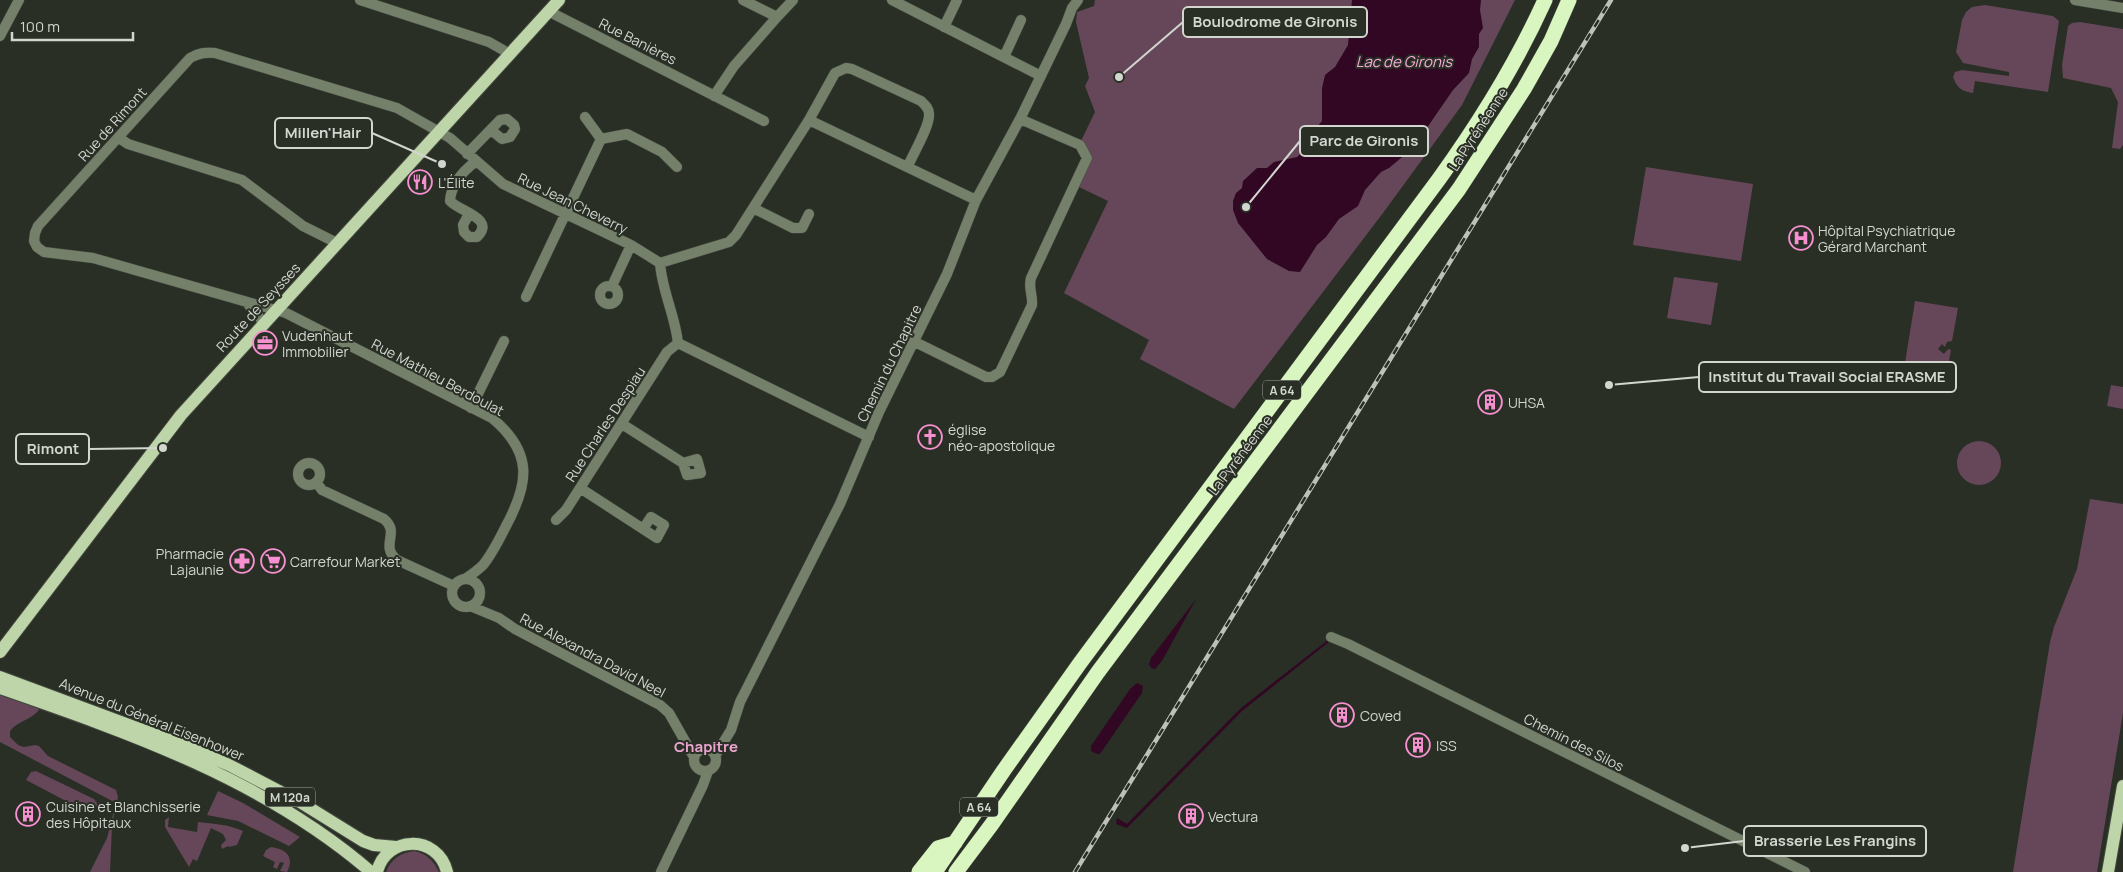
<svg xmlns="http://www.w3.org/2000/svg" width="2123" height="872" viewBox="0 0 2123 872" font-family="Manrope,sans-serif">
	<style>
		.green { fill: #654759 }
		.water { fill: #310724 }
		.lines { fill: none; stroke-linecap: round; stroke-linejoin: round }
		.minor-casing { stroke: #444a40; stroke-width: 11 }
		.major-casing { stroke: #444a40; stroke-width: 14 }
		.highway-casing { stroke: #444a40; stroke-width: 16 }
		.minor { stroke: #75806b; stroke-width: 10 }
		.major { stroke: #bdd5a8; stroke-width: 12 }
		.highway { stroke: #d9f6c0; stroke-width: 15 }
		.rail-casing { stroke: #bdc1ba; stroke-width: 4.5 }
		.rail { stroke: #292f25; stroke-width: 2.5; stroke-dasharray: 8; stroke-linecap: butt }
		.labels { text-anchor: middle; dominant-baseline: central; stroke-width: 4; stroke-linejoin: round; paint-order: stroke }
		.shield { fill: #292f25; stroke: #9fa49c; stroke-width: 1 }
		.shield-label { font-size: 12px; font-weight: bold; fill: #d2d6cf }
		.street-label { font-size: 14px; fill: #d2d6cf; stroke: #292f25 }
		.poi-label { font-size: 14px; fill: #d2d6cf; stroke: #292f25; text-anchor: start }
		.water-label { font-size: 15px; font-style: italic; fill: #f6a9d8; stroke: #292f25 }
		.neighbourhood-label { font-size: 15px; font-weight: bold; fill: #eca5d0; stroke: #292f25 }
		.leader { fill: none; stroke: #d2d6cf; stroke-width: 2 }
		.callout-dot { fill: #d2d6cf; stroke: #292f25; stroke-width: 2 }
		.callout { fill: #292f25; stroke: #d2d6cf; stroke-width: 2 }
		.callout-label { font-size: 15px; text-anchor: middle; font-weight: bold; fill: #d2d6cf }
	</style>
	<rect width="100%" height="100%" fill="#292f25"/>
	<path class="green" d="M1095,0H1515L1462,105L1383,213L1234,409L1140,359L1149,340L1064,293L1108,201L1079,187L1090,161L1080,143L1095,112L1085,86L1089,78L1076,22L1077,12L1094,6Z
		M1985,5L2053,16L2059,21L2048,92L1975,81L1973,93C1961,91 1957,88 1953,77L1955,72L1962,70L2009,76V72L1963,63L1956,52L1962,20L1966,12L1972,7Z
		M2080,22L2123,29V145L2120,149L2112,148L2118,102L2111,88L2063,78L2062,65L2068,26L2072,23Z
		M1646,167L1753,184L1741,261L1633,245Z
		M1674,277L1718,283L1711,325L1667,318Z
		M1915,301L1958,308L1952,341L1947,342L1945,347L1942,344L1938,349L1944,354L1948,349L1951,350L1947,372L1912,366V364L1905,363Z
		M2111,385L2123,387V409L2107,406Z
		M1957 463a22 22 0 1 1 44 0a22 22 0 1 1-44 0Z
		M2090,499L2123,504V713L2097,872H2013L2050,642L2054,627L2077,569Z
		M0,695L38,708L39,710C31,720 19,720 10,731V737L18,745L24,747L35,745L39,746L48,756L116,790L118,797L112,825L110,872H90L107,838L116,803L0,742Z
		M36,771L94,799L97,803V808L93,812H87L26,780L31,772Z
		M218,791L243,803L300,837L289,846L238,821L207,815Z
		M169,817L168,827L197,832L198,822C215,824 227,824 243,831L237,845L229,847L228,846L222,849L221,845L226,840L223,834L211,828L197,861L193,859L189,867L165,827V820Z
		M271,847C286,849 295,857 287,872L280,871L284,863L280,862L277,869L273,867L275,862L263,856L266,850Z
		M414,851C427,854 433,860 439,872H386C391,859 400,853 414,851Z"/>
	<path class="water" d="M1352,0H1481L1480,10L1483,28L1479,34V47L1472,59L1469,73L1453,90L1413,148L1389,168L1381,172L1365,190L1358,206L1339,219L1326,237L1317,245L1300,272L1289,271L1267,259L1238,223L1233,210V201L1236,193L1242,188L1243,181L1257,168H1267L1274,162L1297,157L1303,151L1305,141L1322,121V88L1325,75L1335,67L1348,45Z
		M1196,599L1162,661L1155,669L1151,668L1149,664L1151,658Z
		M1333,636L1335,637L1242,711L1127,828L1116,824L1117,818L1127,824L1241,708Z
		M1137,683L1143,686L1142,693L1102,751L1100,754H1097L1091,751V746L1130,689Z"/>
	<g class="lines">
		<g class="minor-casing">
			<path id="minor" d="M360,0L489,42L510,54
				M743,0L777,17L793,0
				M892,0L1041,76
				M2075,0L2123,8
				M548,11L764,121
				M944,27L957,0
				M0,36L19,0
				M1004,57L1021,20
				M714,96L734,66L777,17
				M585,117L601,139
				M809,120L976,200
				M119,138L128,144L242,180L303,226L337,243
				M467,154L500,120L507,119L514,125L515,129L510,137L502,139L491,130
				M753,208L793,228H802L809,214
				M469,214L463,225L464,232L469,237H477C496,218 460,212 450,201C451,184 462,172 475,162
				M660,263L729,242L736,235L809,120L835,73L846,68L852,69L921,101C925,105 929,108 929,114C930,126 913,154 908,166
				M660,263C662,291 675,315 678,343L869,437
				M612,286L631,245
				M600 295a9 9 0 1 1 18 0a9 9 0 1 1-18 0Z
				M526,297L601,139L627,134L662,152L677,167
				M248,304L264,323
				M915,342L986,377H992L1000,372L1032,305C1033,295 1028,288 1031,278L1087,158L1080,145L1020,119
				M471,408L504,341
				M622,424L683,463L687,475L701,473L697,459L683,463
				M298 474a11 11 0 1 1 22 0a11 11 0 1 1-22 0Z
				M316,482L322,490L384,519C401,533 379,545 397,560L454,586
				M580,488L657,538L664,525L651,517L643,529
				M556,520L566,510L667,352L678,343
				M465,579C471,575 478,570 483,565C492,554 499,540 505,528C529,484 534,453 492,418L286,313L93,258L44,252L37,247L34,241L35,233L38,226L190,58C199,53 205,52 215,53L397,108L450,138L503,184L631,245L660,263
				M452 593a14 14 0 1 1 28 0a14 14 0 1 1-28 0Z
				M470,606L499,618L515,629L660,705L669,713L694,757
				M1331,637L1348,644L1805,872
				M694 760a11 11 0 1 1 22 0a11 11 0 1 1-22 0Z
				M715,756L731,730L740,702L840,504L879,412L947,274L976,200L1020,119L1066,24L1072,8L1078,0
				M661,872L703,785L708,771"/>
		</g>
		<g class="major-casing">
			<path id="major" d="M0,652L181,415L559,0
				M0,677L183,745L229,765L300,802L363,841L374,845L396,847
				M0,688C130,733 265,780 371,872
				M377,872C386,835 438,834 447,872
				M2108,872L2123,786"/>
		</g>
		<g class="highway-casing">
			<path id="highway" d="M919,872L938,848L955,843
				M935,872L1004,770L1080,663L1439,179C1480,122 1516,64 1545,0
				M956,872L992,824L1098,672L1459,189L1524,89L1551,41L1569,0"/>
		</g>
		<use href="#minor" class="minor"/>
		<use href="#major" class="major"/>
		<use href="#highway" class="highway"/>
		<g class="rail-casing">
			<path id="rail" d="M1075,872L1611,0"/>
		</g>
		<use href="#rail" class="rail"/>
	</g>
	<defs>
		<g id="restaurant-ring" transform="scale(1.25)"><circle r="9.5" fill="#292f25" stroke="#f690d0" stroke-width="1.5"/><path d="M-5-6h1v4h1v-4h1v4h1v-4h1v5L-1.5 .5V6h-2V.5L-5-1ZM5-6V6H3V1.5H1.5Q1.5-4 5-6Z" fill="#f690d0"/></g>
		<g id="hospital-ring" transform="scale(1.25)"><circle r="9.5" fill="#292f25" stroke="#f690d0" stroke-width="1.5"/><path d="M-5-5h3v3.5h4V-5h3V5h-3V1.5h-4V5h-3Z" fill="#f690d0"/></g>
		<g id="office-ring" transform="scale(1.25)"><circle r="9.5" fill="#292f25" stroke="#f690d0" stroke-width="1.5"/><path d="M-6-3h4V-5.5h4V-3h4V5H-6ZM-1-4.5V-3h2v-1.5ZM-6 0V1H6V0Z" fill="#f690d0"/></g>
		<g id="building-ring" transform="scale(1.25)"><circle r="9.5" fill="#292f25" stroke="#f690d0" stroke-width="1.5"/><path d="M-4-6H4V6H1V3H-1V6H-4ZM-2.5-4.3h1.7v1.8h-1.7ZM.8-4.3h1.7v1.8H.8ZM-2.5-1h1.7V.8h-1.7ZM.8-1h1.7V.8H.8Z" fill="#f690d0"/></g>
		<g id="church-ring" transform="scale(1.25)"><circle r="9.5" fill="#292f25" stroke="#f690d0" stroke-width="1.5"/><path d="M-1.2-6h2.4v3.5h3.3v2.4h-3.3V6h-2.4V-.1h-3.3v-2.4h3.3Z" fill="#f690d0"/></g>
		<g id="pharmacy-ring" transform="scale(1.25)"><circle r="9.5" fill="#292f25" stroke="#f690d0" stroke-width="1.5"/><path d="M-2-6h4v4h4v4h-4v4h-4v-4h-4v-4h4Z" fill="#f690d0"/></g>
		<g id="supermarket-ring" transform="scale(1.25)"><circle r="9.5" fill="#292f25" stroke="#f690d0" stroke-width="1.5"/><path d="M-6-5.5h2.5l.6 2H6L4.5 2H-2.5L-4.4-4H-6ZM-1.5 3.2a1.3 1.3 0 1 0 .1 0ZM3 3.2a1.3 1.3 0 1 0 .1 0Z" fill="#f690d0"/></g>
	</defs>
	<g fill-rule="evenodd">
		<use href="#restaurant-ring" x="420" y="182"/>
		<use href="#hospital-ring" x="1801" y="238"/>
		<use href="#office-ring" x="265" y="343"/>
		<use href="#building-ring" x="1490" y="402"/>
		<use href="#church-ring" x="930" y="437"/>
		<use href="#pharmacy-ring" x="242" y="561"/>
		<use href="#supermarket-ring" x="273" y="561"/>
		<use href="#building-ring" x="1342" y="715"/>
		<use href="#building-ring" x="1418" y="745"/>
		<use href="#building-ring" x="28" y="814"/>
		<use href="#building-ring" x="1191" y="816"/>
	</g>
	<g class="labels">
		<g class="shield">
			<rect x="1263" y="380.5" width="38" height="19" rx="4"/>
			<rect x="265" y="787.5" width="50" height="19" rx="4"/>
			<rect x="960" y="797.5" width="38" height="19" rx="4"/>
		</g>
		<g class="shield-label">
			<text x="1282" y="390">A 64</text>
			<text x="290" y="797">M 120a</text>
			<text x="979" y="807">A 64</text>
		</g>
		<g class="street-label">
			<text transform="translate(638 41) rotate(27)">Rue Banières</text>
			<text transform="translate(112 124) rotate(-48)">Rue de Rimont</text>
			<text transform="translate(1478 129) rotate(-57)">La Pyrénéenne</text>
			<text transform="translate(573 203) rotate(26)">Rue Jean Cheverry</text>
			<text transform="translate(258 307) rotate(-47)">Route de Seysses</text>
			<text transform="translate(889 363) rotate(-64)">Chemin du Chapitre</text>
			<text transform="translate(438 377) rotate(28)">Rue Mathieu Berdoulat</text>
			<text transform="translate(605 424) rotate(-57)">Rue Charles Despiau</text>
			<text transform="translate(1240 455) rotate(-53)">La Pyrénéenne</text>
			<text transform="translate(593 655) rotate(28)">Rue Alexandra David Neel</text>
			<text transform="translate(152 719) rotate(22)">Avenue du Général Eisenhower</text>
			<text transform="translate(1574 742) rotate(27)">Chemin des Silos</text>
		</g>
		<g class="poi-label">
			<text x="438" y="182">L'Élite</text>
			<text x="1818" y="230">Hôpital Psychiatrique<tspan x="1818" dy="16">Gérard Marchant</tspan></text>
			<text x="282" y="335">Vudenhaut<tspan x="282" dy="16">Immobilier</tspan></text>
			<text x="1508" y="402">UHSA</text>
			<text x="948" y="429">église<tspan x="948" dy="16">néo-apostolique</tspan></text>
			<text x="224" y="553" text-anchor="end">Pharmacie<tspan x="224" dy="16">Lajaunie</tspan></text>
			<text x="290" y="561">Carrefour Market</text>
			<text x="1360" y="715">Coved</text>
			<text x="1436" y="745">ISS</text>
			<text x="46" y="806">Cuisine et Blanchisserie<tspan x="46" dy="16">des Hôpitaux</tspan></text>
			<text x="1208" y="816">Vectura</text>
		</g>
		<g class="water-label">
			<text x="1404" y="61">Lac de Gironis</text>
		</g>
		<g class="neighbourhood-label">
			<text x="706" y="746">Chapitre</text>
		</g>
	</g>
	<path class="leader" d="M1119 77L1183 22M442 164L372 133M1246 207L1300 141M1609 385L1699 377M163 448L89 449M1685 848L1744 841"/>
	<g class="callout-dot">
		<circle cx="1119" cy="77" r="5"/>
		<circle cx="442" cy="164" r="5"/>
		<circle cx="1246" cy="207" r="5"/>
		<circle cx="1609" cy="385" r="5"/>
		<circle cx="163" cy="448" r="5"/>
		<circle cx="1685" cy="848" r="5"/>
	</g>
	<g class="callout">
		<rect x="1183" y="7" width="184" height="30" rx="5"/>
		<rect x="275" y="118" width="97" height="30" rx="5"/>
		<rect x="1300" y="126" width="128" height="30" rx="5"/>
		<rect x="1699" y="362" width="257" height="30" rx="5"/>
		<rect x="16" y="434" width="73" height="30" rx="5"/>
		<rect x="1744" y="826" width="182" height="30" rx="5"/>
	</g>
	<g class="callout-label">
		<text x="1275" y="27">Boulodrome de Gironis</text>
		<text x="323" y="138">Millen'Hair</text>
		<text x="1364" y="146">Parc de Gironis</text>
		<text x="1827" y="382">Institut du Travail Social ERASME</text>
		<text x="53" y="454">Rimont</text>
		<text x="1835" y="846">Brasserie Les Frangins</text>
	</g>
	<path d="M12 32v8h121v-8" fill="none" stroke="#d2d6cf" stroke-width="2.5"/>
	<text x="20" y="32" font-size="15" fill="#d2d6cf" stroke="#292f25" stroke-width="4" paint-order="stroke">100 m</text>
</svg>
